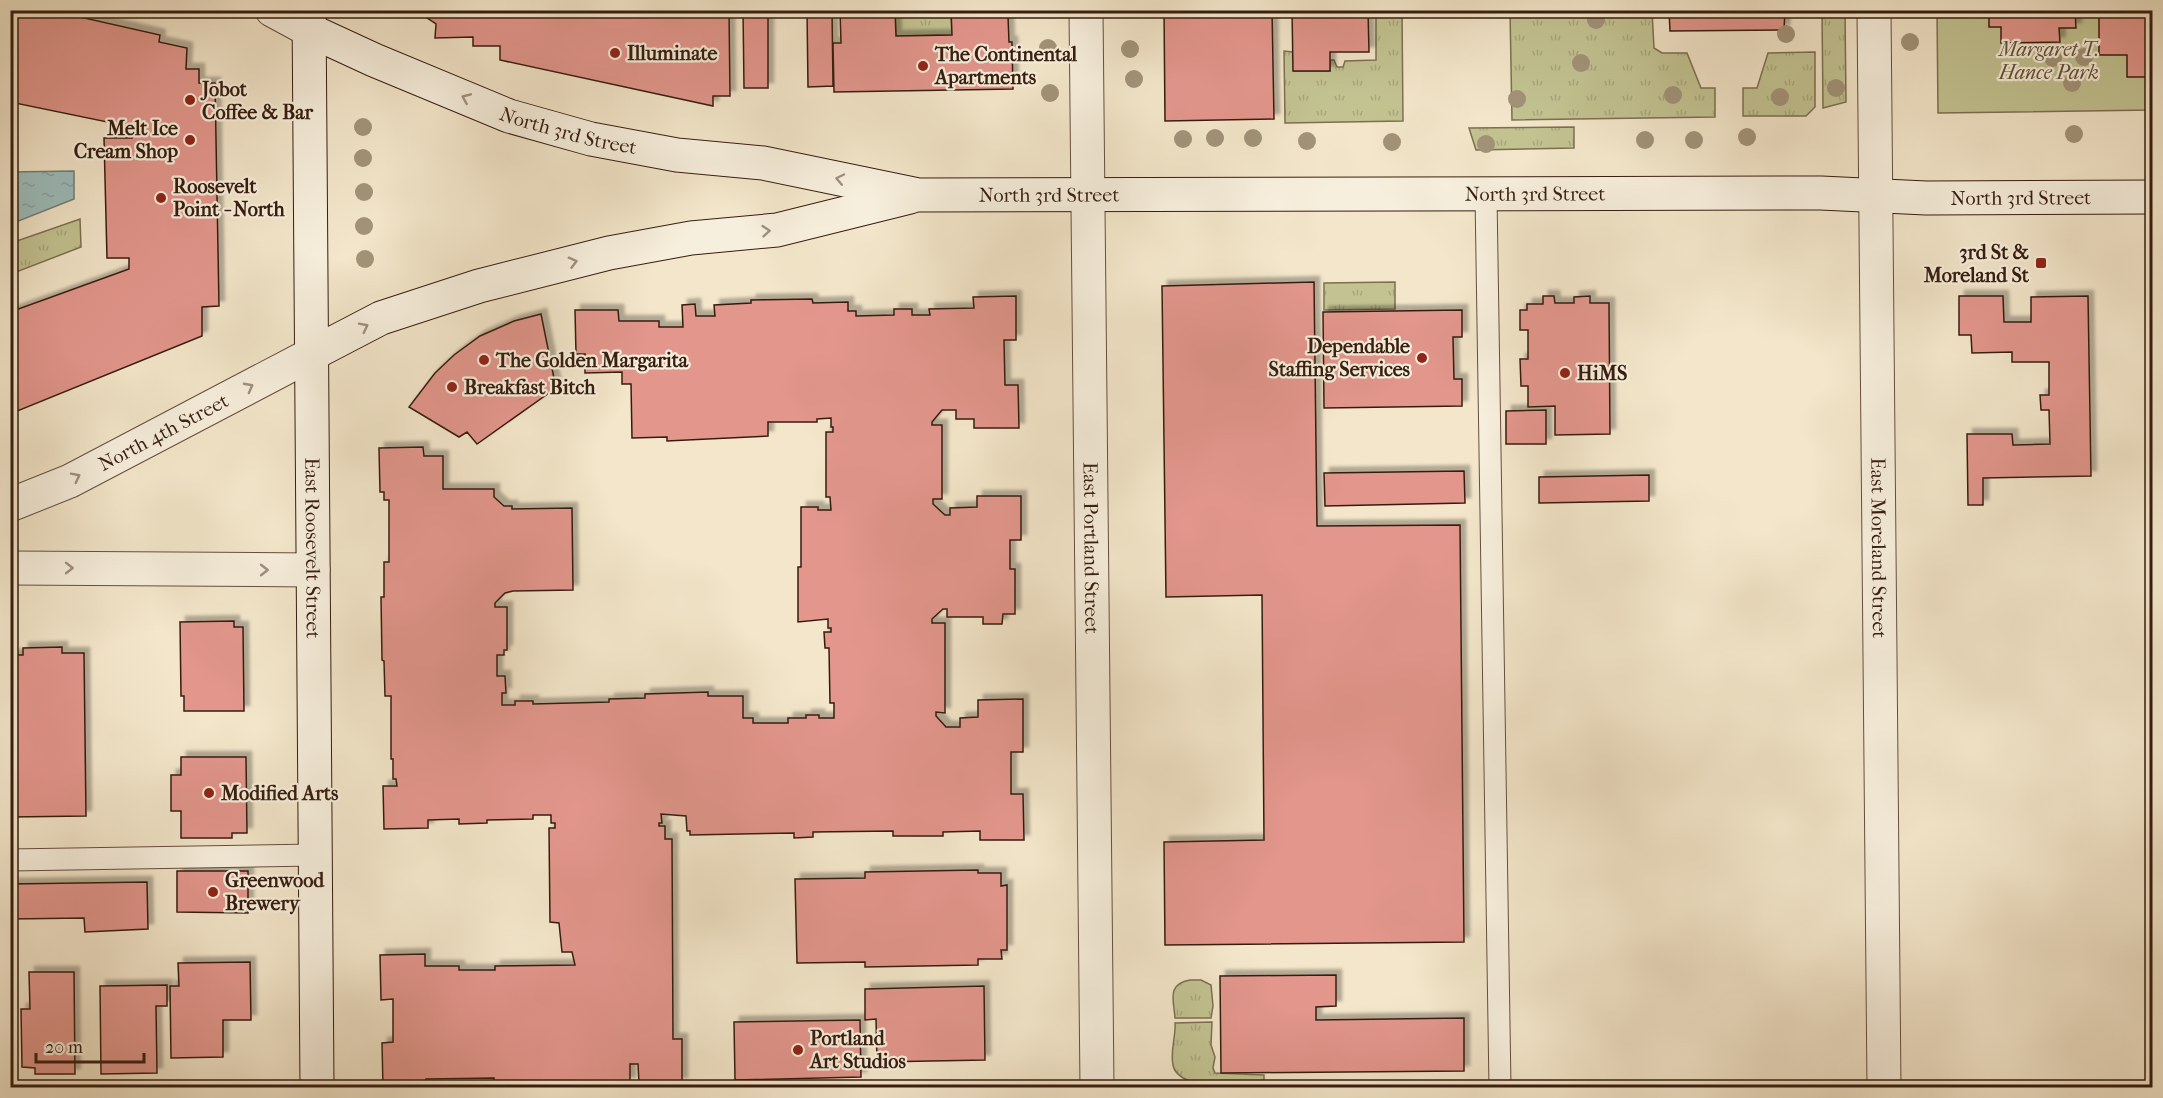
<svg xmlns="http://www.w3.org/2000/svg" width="2163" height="1098" viewBox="0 0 2163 1098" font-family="'IM FELL French Canon',serif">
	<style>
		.grass { fill: url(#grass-tufts); stroke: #7c7050; stroke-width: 1.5 }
		.park { fill: #c3c392; stroke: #7c7050; stroke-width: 1.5 }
		.water { fill: url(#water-ripples); stroke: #747e77; stroke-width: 1.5 }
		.building { fill: #e2968c; stroke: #361d0f; stroke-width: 1.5; filter: url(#shadow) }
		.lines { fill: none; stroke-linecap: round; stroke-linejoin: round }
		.lane-casing { stroke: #654f3e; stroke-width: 23 }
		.street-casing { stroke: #654f3e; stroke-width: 35 }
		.secondary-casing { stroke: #361d0f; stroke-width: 35 }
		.lane { stroke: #f7efdd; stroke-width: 21 }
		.street { stroke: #f7efdd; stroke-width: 33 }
		.secondary { stroke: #f7efdd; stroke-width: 33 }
		.tree { fill: #a29379 }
		.oneway { stroke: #a09080 }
		.poi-dot { fill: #8f2418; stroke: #f7efdd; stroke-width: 2 }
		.labels { text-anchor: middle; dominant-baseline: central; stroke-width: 4.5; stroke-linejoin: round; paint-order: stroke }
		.park-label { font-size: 20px; font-style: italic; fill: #604f36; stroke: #f7efdd }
		.poi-label { font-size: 20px; font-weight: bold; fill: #361d0f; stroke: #f7efdd; text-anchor: start }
		.street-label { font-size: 20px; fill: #361d0f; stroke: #f7efdd }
	</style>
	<defs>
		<pattern id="grass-tufts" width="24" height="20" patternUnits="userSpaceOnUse" patternTransform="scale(1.5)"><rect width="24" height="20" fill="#c3c392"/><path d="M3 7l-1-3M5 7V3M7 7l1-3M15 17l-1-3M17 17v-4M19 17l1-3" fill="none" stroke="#a8a77d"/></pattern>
		<pattern id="water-ripples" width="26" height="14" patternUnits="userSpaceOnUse" patternTransform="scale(1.5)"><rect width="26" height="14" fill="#9dbebd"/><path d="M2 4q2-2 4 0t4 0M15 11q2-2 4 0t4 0" fill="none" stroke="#88a3a1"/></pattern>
		<filter id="shadow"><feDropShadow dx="5.5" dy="-5.5" stdDeviation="1.5" flood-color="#0004"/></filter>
	</defs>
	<rect width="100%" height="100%" fill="#f3e6ca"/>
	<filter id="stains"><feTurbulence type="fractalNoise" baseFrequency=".00333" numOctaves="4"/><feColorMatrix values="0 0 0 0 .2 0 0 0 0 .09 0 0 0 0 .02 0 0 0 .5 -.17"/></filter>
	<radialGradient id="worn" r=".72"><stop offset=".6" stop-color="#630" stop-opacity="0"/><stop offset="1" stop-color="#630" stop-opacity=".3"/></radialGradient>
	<path class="grass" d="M895,11H951L952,35L896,36Z
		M1376,11H1402L1403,121L1285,123L1284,51L1293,52L1294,71H1330V60H1334L1337,67H1343L1345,61L1376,60Z
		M1510,11H1652L1654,48L1662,53H1687L1701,88H1715V117L1512,120Z
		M1822,11H1845L1846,102L1823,108Z
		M1815,52V107L1806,116H1743V88H1757L1768,53Z
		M1574,127V148L1476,150L1469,128Z
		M80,219L81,247L11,274V243Z
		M1395,282V309L1324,310V283Z
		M1190,980H1201L1211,985L1213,1006L1211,1018H1175C1174,1001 1166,984 1190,980Z
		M1212,1022L1211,1045L1215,1057L1213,1068L1215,1073L1264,1075V1085C1242,1085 1178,1092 1173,1065C1170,1051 1176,1037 1175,1023Z"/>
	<path class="park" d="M1937,11H2152V110L1938,113Z"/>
	<path class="water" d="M74,171V199L11,224V172Z"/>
	<path class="building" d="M10,10H49L160,35L159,42L187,48L186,69H199V83H215L219,306L202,307V336L10,414V312L129,269V258H107L104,138H132V127L10,102Z
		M404,10H729L730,96H713V106L500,60V46H473V37L435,38L436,24L424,16L404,17Z
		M743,10H768V88H744Z
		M807,10H832L833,86L808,87Z
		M840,10H895L896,36L952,35L951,10H1006V17L1008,16L1009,42H1012L1013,89L834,92L833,43H841Z
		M1164,10H1272L1274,119L1165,121Z
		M1292,10H1368L1369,52H1330V71H1293Z
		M1669,10H1785L1784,30L1670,31Z
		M1989,10H2075L2076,28H2059L2060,42L2001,43V27H1989Z
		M2099,10H2152V77H2127V55H2099Z
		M1314,282L1317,526L1460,525L1464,942L1165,945L1164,842L1264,840L1262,595L1166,597L1162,286Z
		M1016,296V340H1004L1005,385H1018L1019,428H974V419H956V410H942L932,422V425H942V499H933V504L945,515H950V508L977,507V496H1021V540H1010V569H1015V614H1003L1002,624H983V617H947V609H943L932,619V623H945V713L936,712V716L946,727H960V718L978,717V700L1023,699V752H1011V794H1023L1024,840H980V831L943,832V836H893V831L813,832V837L794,838V833L690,835V831H687L686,816L661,814L662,823H659V826H665V839H672L673,1039H682V1083H639L638,1064H630V1082L531,1086V1081L494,1082V1078L426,1079V1087H383L382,1043L393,1042V999L381,1000L380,955L425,954V966H459V970H495V966L575,965L572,952H562L559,923L550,922L549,828H555V823H551V815H533V819L487,820V823L459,824V819L428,820V828L384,829L383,786H397L396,779H393V759H391V696H385L384,661L382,660L381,597H384V562H389V500H384V492H380L379,448L423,447L424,456H443V489H494V497L504,506H512V509L572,508L573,590L513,591L505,593L495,603V607H507V650H504V655H497V676H505L506,693H502V705H515V701H533V704L609,702V699L645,698V694L708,692V696H743V718H753V723H788V718H806V715H819V718H834V703H830L829,648H825L824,632H831V628H828V619L798,622V567H801V507H818V510H831L830,497H826V432H833V427H831V418L817,419V422H768V436L667,441V437L632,438L631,384H622V372L585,373V354H576L575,310H618L619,321H659V327H683L682,305L695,304L696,316H715L714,305L751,303V300L812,299L813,303L848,302V311H856V316L894,315V309H912V315H930L929,309L974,308L973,297Z
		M1543,296H1554L1555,303H1574V297L1590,296V303H1609L1610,434L1555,435V406L1528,407V386H1521L1520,359H1528V330H1520V310H1527V304H1543Z
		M1959,296H2003L2004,322H2031V297L2088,296L2091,476L1983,478V505H1968L1967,434H2012L2013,445L2050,444L2049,410H2041L2040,395H2049V362H2012V352L1972,353L1971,335H1959Z
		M1462,310V337H1453L1454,379H1462V406L1324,408L1323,312Z
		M541,314L556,388L477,444L467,432L459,437L409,407L435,373L454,355L480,336L514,321Z
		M1546,410V444H1506V411Z
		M1464,471L1465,503L1325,506L1324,473Z
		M1649,475V501L1539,503V477Z
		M234,621V627H243L244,711H184V696H181L180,622Z
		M62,647V653H84L86,816L10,817V655H23V648Z
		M181,757H246L247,833H232V838H181V811H171V775H181Z
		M978,870V873H1001V886L1007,885V950H1001L1002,959H978V965L865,967V962L797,963L795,879L865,878V872Z
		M177,871H248V913L177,912Z
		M147,882L148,929L85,932L84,918L10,919V884Z
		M250,962L251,1020H223V1057L171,1058L170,986H179L178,963Z
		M29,972H74L75,1074H35V1068L22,1067L21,1009H30Z
		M1336,975V1006L1316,1007V1020L1464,1018V1071L1221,1073L1220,976Z
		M167,985V1006H156L157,1073L101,1074L100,986Z
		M984,986L985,1060L877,1062L876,1019L865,1020V989Z
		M860,1020L861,1077L735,1080L734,1022Z"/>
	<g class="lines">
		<g class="lane-casing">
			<path id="lane" d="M1486,195L1500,1088
				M10,860L315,855"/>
		</g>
		<g class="street-casing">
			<g id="street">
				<path d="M272,10L309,30"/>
				<path id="s1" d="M1086,10L1097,1088"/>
				<path id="s2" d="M1874,10L1884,1088"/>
				<path id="s3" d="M10,505L70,481L312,354"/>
				<path d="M10,568L313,570"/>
			</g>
		</g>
		<g class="secondary-casing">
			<g id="secondary">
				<path id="s4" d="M309,10L317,1088"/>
				<path id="s5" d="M309,30L374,60L509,116L591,139L677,155L763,163L918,195L1821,193L1926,198L2152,197"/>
				<path d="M312,354L381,318L479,286L609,253L691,238L777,230L910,197"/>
			</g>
		</g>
		<use href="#lane" class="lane"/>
		<use href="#street" class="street"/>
		<use href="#secondary" class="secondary"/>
	</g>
	<g class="tree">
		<circle cx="1596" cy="20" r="9"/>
		<circle cx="1786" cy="34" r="9"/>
		<circle cx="1910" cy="42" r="9"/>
		<circle cx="1048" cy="48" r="9"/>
		<circle cx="1130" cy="49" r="9"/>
		<circle cx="2084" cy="57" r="9"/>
		<circle cx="2053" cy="58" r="9"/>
		<circle cx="1581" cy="63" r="9"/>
		<circle cx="1134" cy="79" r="9"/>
		<circle cx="2072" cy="83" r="9"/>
		<circle cx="1836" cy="88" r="9"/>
		<circle cx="1050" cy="93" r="9"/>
		<circle cx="1673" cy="95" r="9"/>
		<circle cx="1780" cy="97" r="9"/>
		<circle cx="1517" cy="99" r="9"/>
		<circle cx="363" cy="127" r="9"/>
		<circle cx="2074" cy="134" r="9"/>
		<circle cx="1747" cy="137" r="9"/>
		<circle cx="1215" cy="138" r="9"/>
		<circle cx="1253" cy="138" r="9"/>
		<circle cx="1183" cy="139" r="9"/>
		<circle cx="1645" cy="140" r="9"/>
		<circle cx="1694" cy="140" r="9"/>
		<circle cx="1307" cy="141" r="9"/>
		<circle cx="1392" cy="142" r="9"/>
		<circle cx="1486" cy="144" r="9"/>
		<circle cx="363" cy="158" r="9"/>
		<circle cx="364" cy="192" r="9"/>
		<circle cx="364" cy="226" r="9"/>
		<circle cx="365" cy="259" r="9"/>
	</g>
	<defs><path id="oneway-chevron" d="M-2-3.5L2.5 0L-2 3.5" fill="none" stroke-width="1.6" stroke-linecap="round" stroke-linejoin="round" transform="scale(1.5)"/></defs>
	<g class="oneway">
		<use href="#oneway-chevron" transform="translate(466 98) rotate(-157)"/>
		<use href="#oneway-chevron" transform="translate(840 179) rotate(-168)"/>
		<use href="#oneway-chevron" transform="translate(766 231) rotate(-5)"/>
		<use href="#oneway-chevron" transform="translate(573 262) rotate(-15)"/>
		<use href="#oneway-chevron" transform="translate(364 327) rotate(-27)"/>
		<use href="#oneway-chevron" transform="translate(249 387) rotate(-28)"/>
		<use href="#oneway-chevron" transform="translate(76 477) rotate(-27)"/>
		<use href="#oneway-chevron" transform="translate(69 568)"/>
		<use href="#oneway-chevron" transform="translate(264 570)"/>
	</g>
	<g class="poi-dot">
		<circle cx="615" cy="53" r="6"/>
		<circle cx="923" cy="66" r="6"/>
		<circle cx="190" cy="100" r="6"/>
		<circle cx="190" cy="140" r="6"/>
		<circle cx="161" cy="198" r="6"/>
		<rect x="2035" y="257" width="12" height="12" rx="3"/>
		<circle cx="1422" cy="358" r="6"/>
		<circle cx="484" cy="360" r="6"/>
		<circle cx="1565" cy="373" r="6"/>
		<circle cx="452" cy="387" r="6"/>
		<circle cx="209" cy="793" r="6"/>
		<circle cx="213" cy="892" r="6"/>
		<circle cx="798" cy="1050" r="6"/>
	</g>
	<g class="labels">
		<g class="park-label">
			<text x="2049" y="49">Margaret T.<tspan x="2049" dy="23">Hance Park</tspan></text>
		</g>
		<g class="poi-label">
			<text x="627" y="53">Illuminate</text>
			<text x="935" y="54">The Continental<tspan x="935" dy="23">Apartments</tspan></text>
			<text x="202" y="89">Jobot<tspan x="202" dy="23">Coffee &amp; Bar</tspan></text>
			<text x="178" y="128" text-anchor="end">Melt Ice<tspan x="178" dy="23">Cream Shop</tspan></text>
			<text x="173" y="186">Roosevelt<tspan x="173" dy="23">Point - North</tspan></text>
			<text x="2029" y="252" text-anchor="end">3rd St &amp;<tspan x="2029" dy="23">Moreland St</tspan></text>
			<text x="1410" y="346" text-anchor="end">Dependable<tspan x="1410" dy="23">Staffing Services</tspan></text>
			<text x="496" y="360">The Golden Margarita</text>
			<text x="1577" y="373">HiMS</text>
			<text x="464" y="387">Breakfast Bitch</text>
			<text x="221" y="793">Modified Arts</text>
			<text x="225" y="880">Greenwood<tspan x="225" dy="23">Brewery</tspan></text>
			<text x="810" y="1038">Portland<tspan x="810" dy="23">Art Studios</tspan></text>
		</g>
		<g class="street-label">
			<text stroke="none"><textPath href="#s5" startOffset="279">North 3rd Street</textPath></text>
			<text stroke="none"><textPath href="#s5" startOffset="1252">North 3rd Street</textPath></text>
			<text stroke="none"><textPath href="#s5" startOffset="766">North 3rd Street</textPath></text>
			<text stroke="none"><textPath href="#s5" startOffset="1738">North 3rd Street</textPath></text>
			<text stroke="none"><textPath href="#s3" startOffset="170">North 4th Street</textPath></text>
			<text stroke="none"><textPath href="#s4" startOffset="538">East Roosevelt Street</textPath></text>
			<text stroke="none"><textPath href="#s1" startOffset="538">East Portland Street</textPath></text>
			<text stroke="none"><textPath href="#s2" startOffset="538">East Moreland Street</textPath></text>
		</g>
	</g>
	<rect width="2163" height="1098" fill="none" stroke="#f3e6ca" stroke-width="36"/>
	<rect x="12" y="12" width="2139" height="1074" fill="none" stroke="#361d0f" stroke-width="3"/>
	<rect x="18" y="18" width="2127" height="1062" fill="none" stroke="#361d0f" stroke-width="1.5"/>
	<path d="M36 1053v9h108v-9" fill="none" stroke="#361d0f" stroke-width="3"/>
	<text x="45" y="1053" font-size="18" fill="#361d0f" stroke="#f7efdd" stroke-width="4.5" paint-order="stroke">20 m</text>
	<rect width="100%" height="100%" filter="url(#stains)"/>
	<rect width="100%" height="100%" fill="url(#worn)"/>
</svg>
